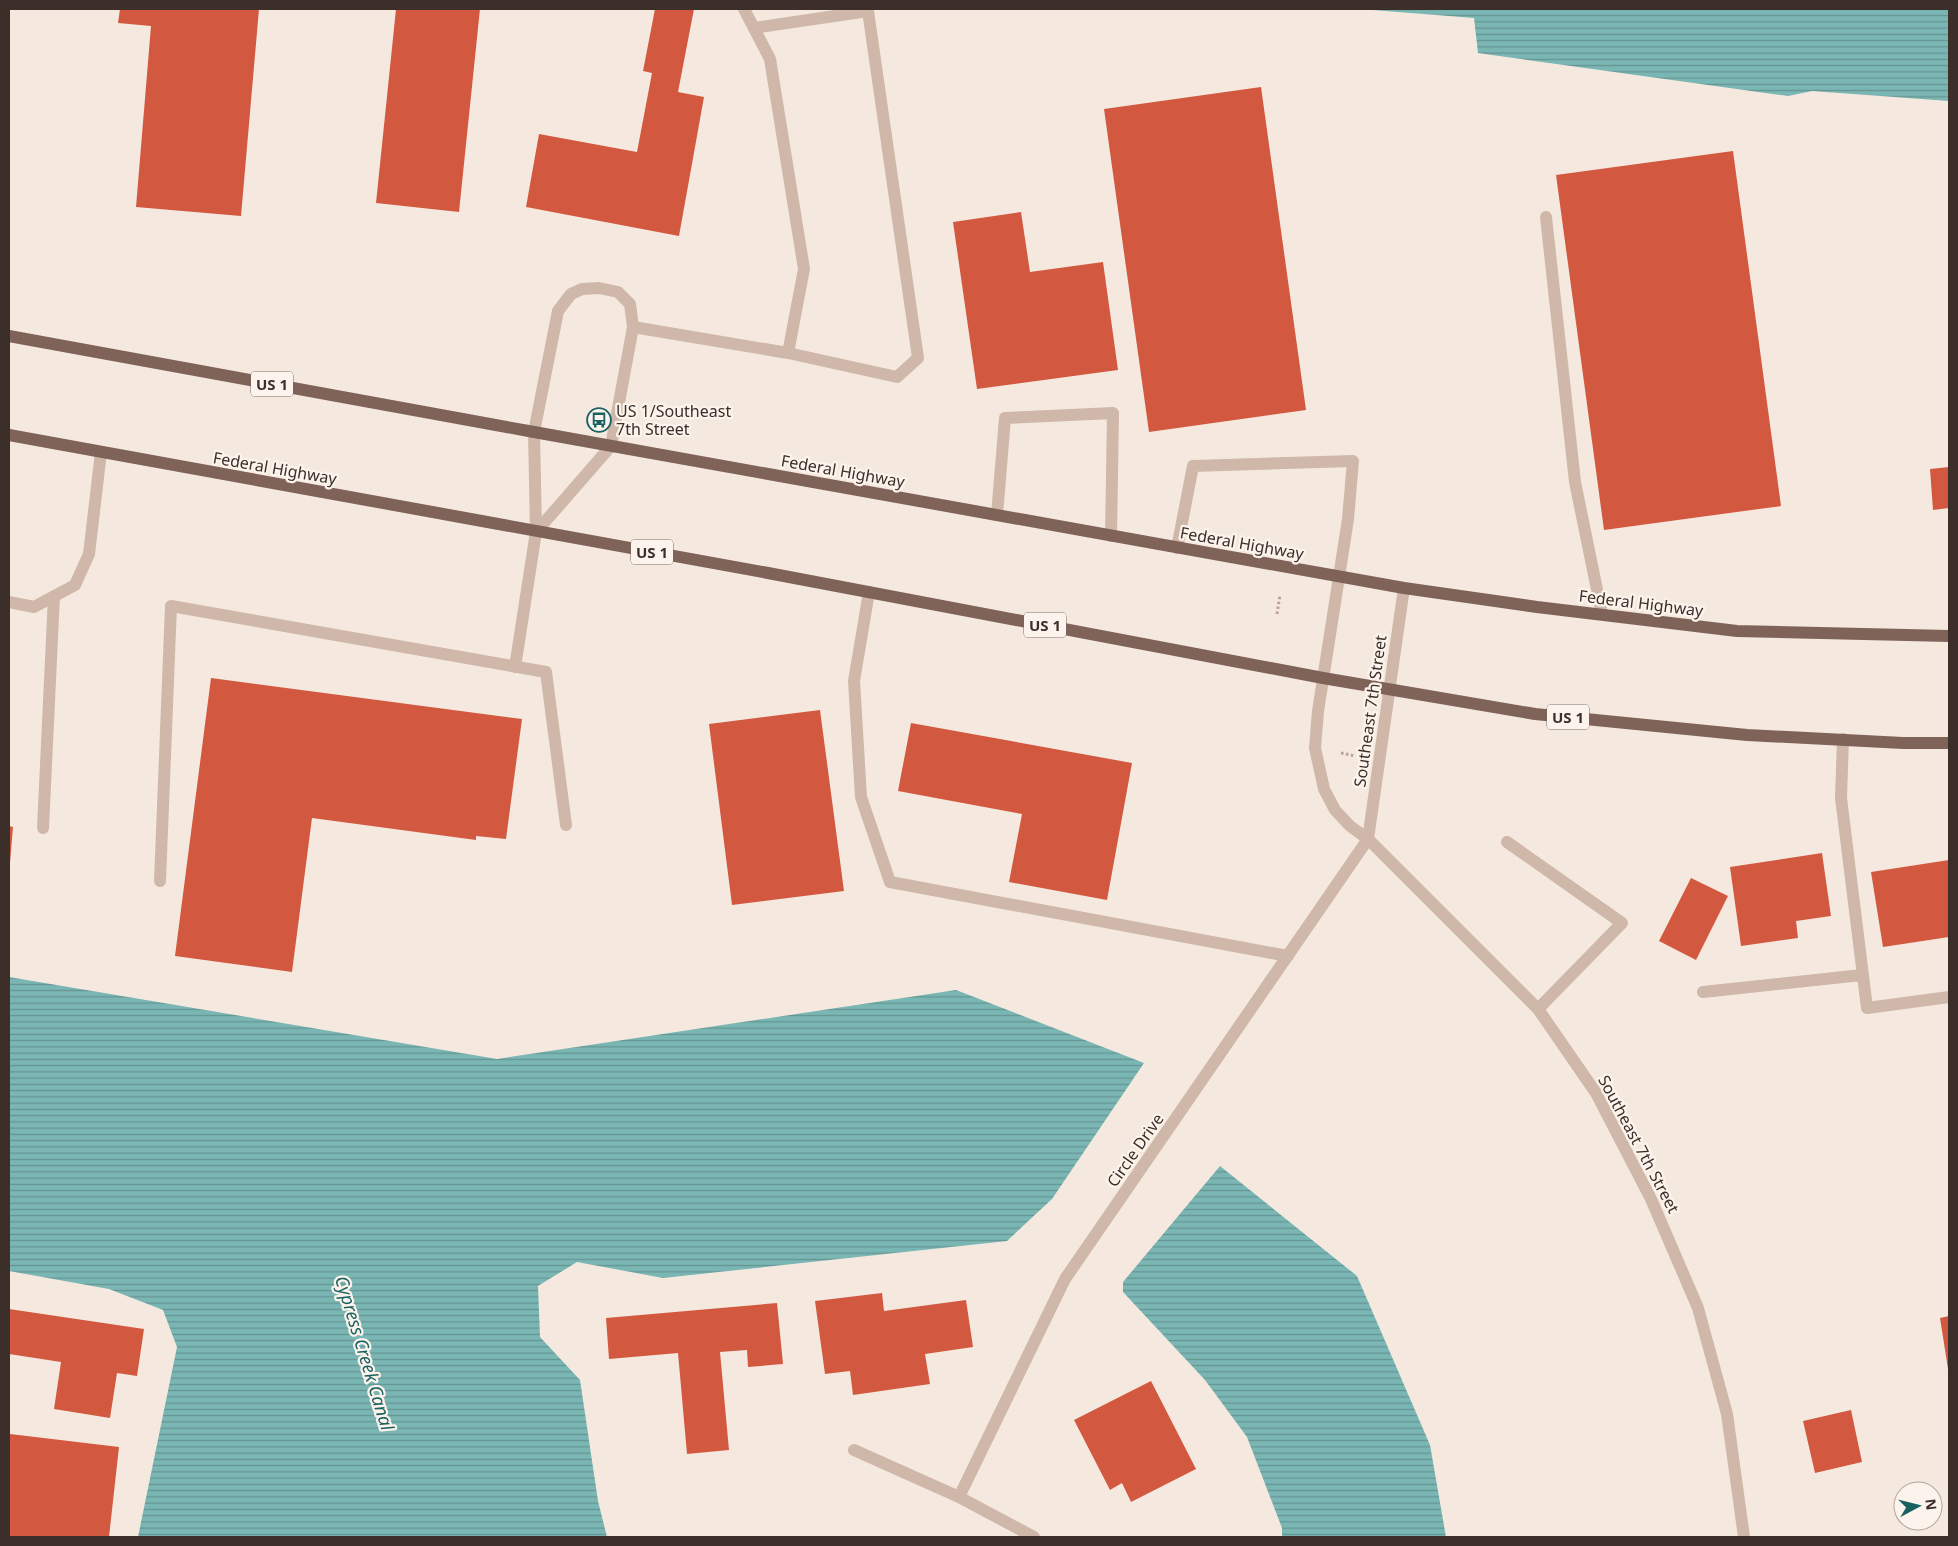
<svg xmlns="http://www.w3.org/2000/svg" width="1958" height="1546" viewBox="0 0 1958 1546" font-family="'Noto Sans',sans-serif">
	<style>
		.water { fill: url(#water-rules) }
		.building { fill: #d25940 }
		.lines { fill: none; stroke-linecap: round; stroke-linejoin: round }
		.path { stroke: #bca192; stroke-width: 3; stroke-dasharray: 2.5 2.5; stroke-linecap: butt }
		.lane { stroke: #cfb8a9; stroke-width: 12 }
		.street { stroke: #cfb8a9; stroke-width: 12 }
		.primary { stroke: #7f6359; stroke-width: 12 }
		.labels { text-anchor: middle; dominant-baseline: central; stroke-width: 4.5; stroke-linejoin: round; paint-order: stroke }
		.shield { fill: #fcf4ec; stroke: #766964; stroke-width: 1 }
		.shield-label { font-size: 15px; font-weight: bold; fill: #3c2e29 }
		.poi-label { font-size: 16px; fill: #3c2e29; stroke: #fcf4ec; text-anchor: start }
		.street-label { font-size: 16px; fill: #3c2e29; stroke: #fcf4ec }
		.water-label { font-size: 18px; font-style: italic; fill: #1a6262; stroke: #fcf4ec }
	</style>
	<defs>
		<pattern id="water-rules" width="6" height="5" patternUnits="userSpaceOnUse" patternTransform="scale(1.25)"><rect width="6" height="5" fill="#7ab6b4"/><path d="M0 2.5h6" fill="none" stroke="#659492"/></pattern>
	</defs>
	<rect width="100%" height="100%" fill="#f5e9df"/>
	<path class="water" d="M1360,9H1949V101L1812,91L1788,96L1478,53L1474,18Z
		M9,977L497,1059L956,990L1144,1063L1052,1199L1007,1241L663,1278L577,1262L538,1286L540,1337L580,1380L598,1501L607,1537H138L177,1347L163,1310L109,1289L9,1271Z
		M1220,1166L1357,1276L1430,1445L1446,1537H1282V1528L1247,1437L1205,1380L1123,1292V1282Z"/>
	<path class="building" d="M120,9H259L241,216L136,207L151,26L118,23Z
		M396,9H480L459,212L376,203Z
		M655,9H694L678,92L704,97L679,236L526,207L539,134L637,152L652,73L643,71Z
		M1261,87L1306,410L1149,432L1104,109Z
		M1733,151L1781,506L1604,530L1556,175Z
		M1021,212L1030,272L1103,262L1118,370L977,389L953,222Z
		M1949,467V508L1933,510L1930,469Z
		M211,678L522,719L506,839L476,836V840L312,818L292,972L175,956Z
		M820,710L844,891L732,905L709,724Z
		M911,723L1132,763L1107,900L1009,882L1022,814L898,791Z
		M9,826L13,827L10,863H9Z
		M1822,853L1831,916L1796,921L1798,938L1741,946L1730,867Z
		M1949,860V937L1883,947L1871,872Z
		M1691,878L1728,896L1696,960L1659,941Z
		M882,1293L884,1311L966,1300L973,1347L925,1354L930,1384L853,1395L850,1371L825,1374L815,1301Z
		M777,1303L783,1364L748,1367L747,1350L720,1352L729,1450L687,1454L678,1353L609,1359L606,1318Z
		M9,1309L144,1329L137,1376L117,1373L110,1418L54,1409L61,1362L9,1354Z
		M1949,1316V1368L1948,1369L1940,1318Z
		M1151,1381L1196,1469L1131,1502L1122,1483L1110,1490L1074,1420Z
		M1851,1410L1862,1462L1815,1473L1803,1421Z
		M10,1434L119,1447L109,1537H9Z"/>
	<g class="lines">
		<path class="path" d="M1277,614L1280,595
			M1341,753L1355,756"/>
		<path class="lane" d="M754,28L868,11L918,358L897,377L788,353
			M1546,217L1575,482L1602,614
			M633,327L788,353L804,269L770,59L744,9
			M997,515L1005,418L1113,413L1111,536
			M1177,548L1193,466L1353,461L1348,519L1339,577
			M869,592L854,681L861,797L890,882L1288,956
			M9,602L34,607L75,585L89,554L101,452
			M515,667L536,532
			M1843,739L1841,798L1867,1008L1949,997
			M43,828L54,596
			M1507,842L1622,923L1538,1009
			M160,881L171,606L546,672L566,825
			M1703,992L1862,975"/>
		<path class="street" d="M599,288L618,292L630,304L633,327L611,446L536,532L534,432L558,311L571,294L582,289Z
			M1339,577L1318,711L1315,748L1324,789L1335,810L1350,826L1368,839L1538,1009L1596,1093L1651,1199L1698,1308L1727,1414L1744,1537
			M854,1450L959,1497
			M1034,1537L959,1497L1065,1279L1368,839L1404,588"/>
		<path class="primary" d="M9,336L534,432L1404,588L1537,607L1737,631L1949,636
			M9,435L768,573L1323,678L1535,714L1747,735L1903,743H1949"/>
	</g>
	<defs>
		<g id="bus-ring" transform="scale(1.25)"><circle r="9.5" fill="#fcf4ec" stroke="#1a6262" stroke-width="1.5"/><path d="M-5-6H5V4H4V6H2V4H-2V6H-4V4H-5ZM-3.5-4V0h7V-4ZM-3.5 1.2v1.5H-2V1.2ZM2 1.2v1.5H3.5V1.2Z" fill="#1a6262"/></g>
	</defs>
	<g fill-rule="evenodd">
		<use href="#bus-ring" x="599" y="420"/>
	</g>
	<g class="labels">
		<g class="shield">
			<rect x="251" y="371.5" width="42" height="25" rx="4"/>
			<rect x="631" y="539.5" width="42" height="25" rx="4"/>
			<rect x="1024" y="612.5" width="42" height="25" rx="4"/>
			<rect x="1547" y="704.5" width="42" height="25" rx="4"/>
		</g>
		<g class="shield-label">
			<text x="272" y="384">US 1</text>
			<text x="652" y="552">US 1</text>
			<text x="1045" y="625">US 1</text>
			<text x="1568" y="717">US 1</text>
		</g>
		<g class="poi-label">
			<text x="616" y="411">US 1/Southeast<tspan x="616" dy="18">7th Street</tspan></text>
		</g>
		<g class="street-label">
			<text transform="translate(275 468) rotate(10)">Federal Highway</text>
			<text transform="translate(843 471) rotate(10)">Federal Highway</text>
			<text transform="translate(1242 543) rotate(10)">Federal Highway</text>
			<text transform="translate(1641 603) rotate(7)">Federal Highway</text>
			<text transform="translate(1370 711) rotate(-82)">Southeast 7th Street</text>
			<text transform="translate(1639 1144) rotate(62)">Southeast 7th Street</text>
			<text transform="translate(1135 1150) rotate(-55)">Circle Drive</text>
		</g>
		<g class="water-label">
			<text transform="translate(365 1353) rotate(73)">Cypress Creek Canal</text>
		</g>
	</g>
	<rect width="1958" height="1546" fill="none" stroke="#3c2e29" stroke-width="20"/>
	<g transform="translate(1918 1506) rotate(83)"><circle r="24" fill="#fcf4ec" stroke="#afa59e"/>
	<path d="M0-4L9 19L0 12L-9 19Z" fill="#1a6262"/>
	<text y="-8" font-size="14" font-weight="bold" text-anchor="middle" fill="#3c2e29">N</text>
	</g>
</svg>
